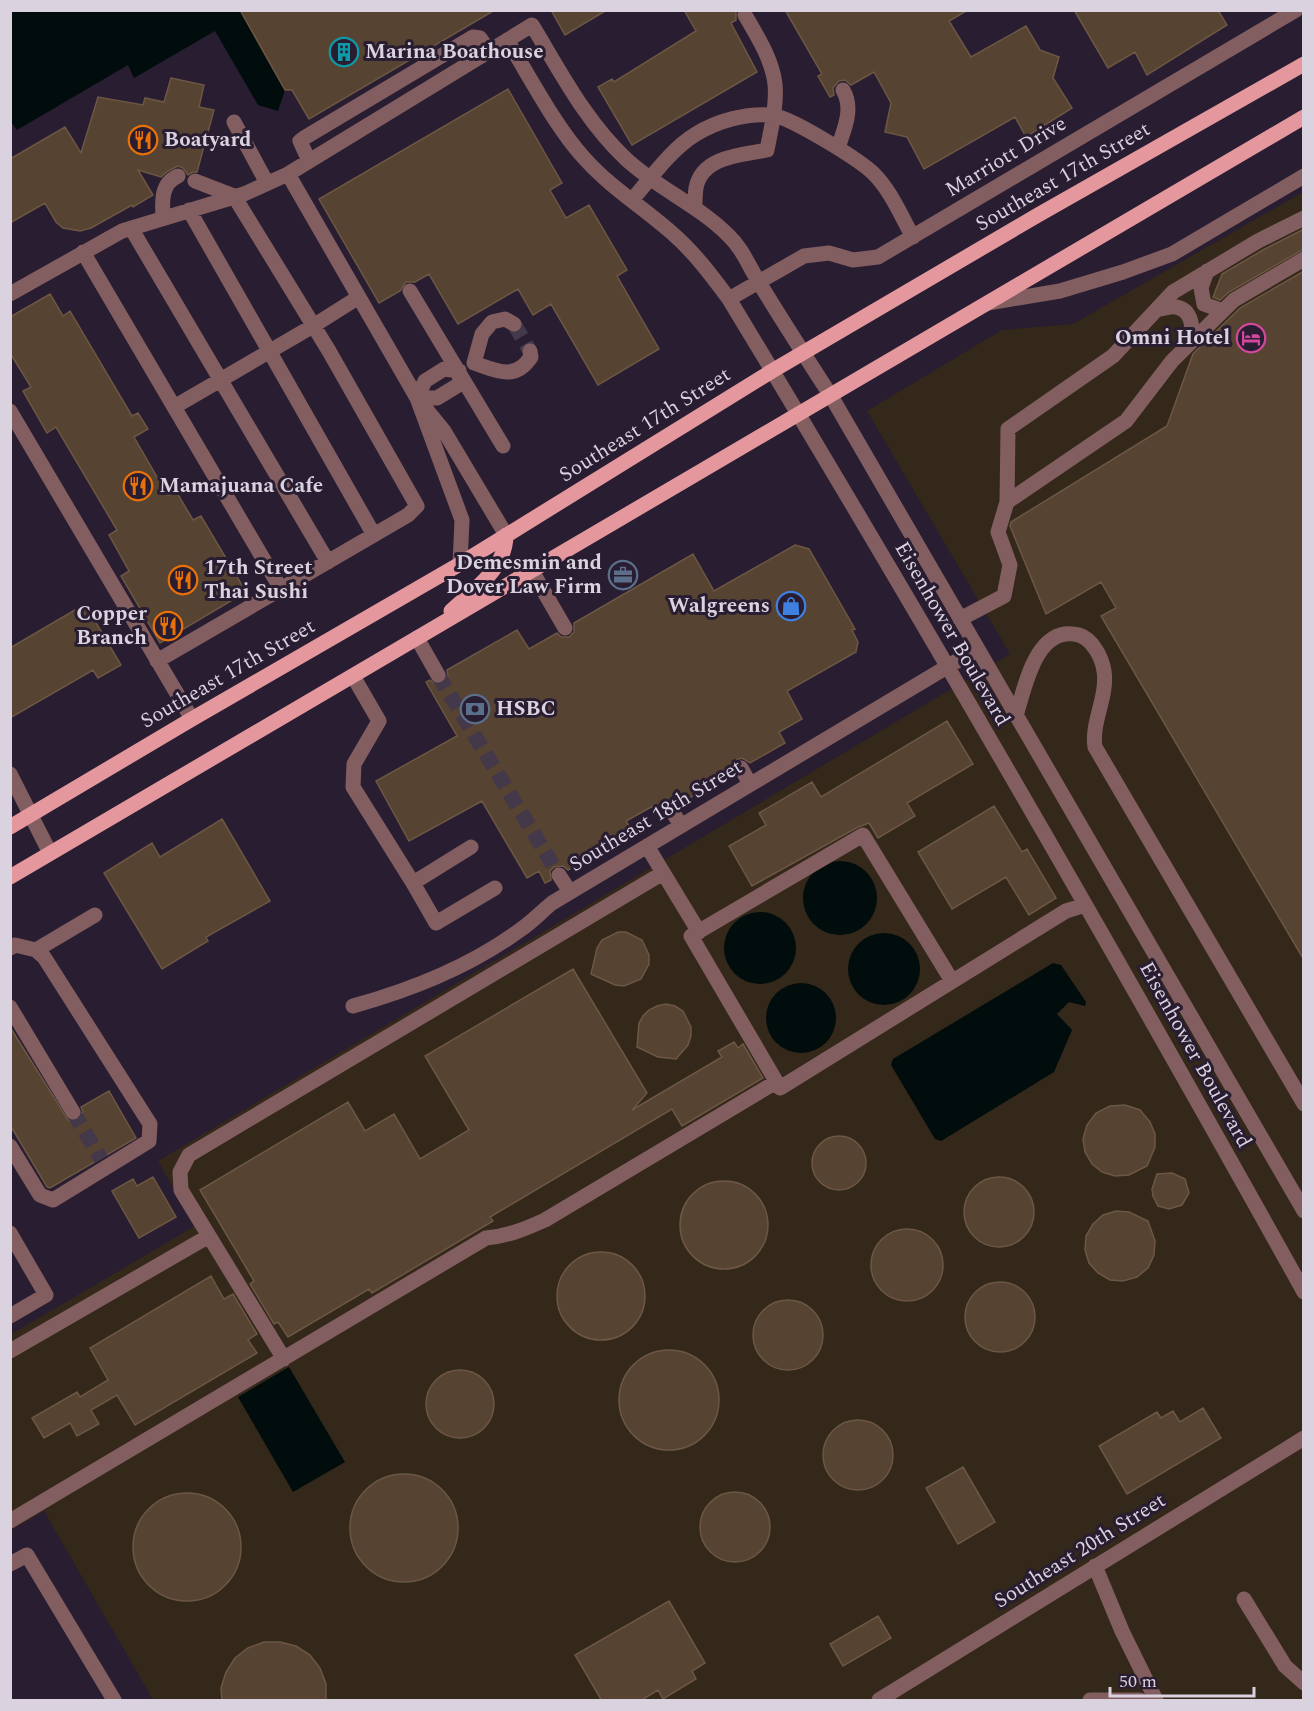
<svg xmlns="http://www.w3.org/2000/svg" width="1314" height="1711" viewBox="0 0 1314 1711" font-family="Spectral,serif">
	<style>
		.industrial { fill: #332819 }
		.water { fill: #010c0d }
		.building { fill: #574331; stroke: #6c5744; stroke-width: 1.5 }
		.lines { fill: none; stroke-linecap: round; stroke-linejoin: round }
		.minor-tunnel { stroke: #44384b; stroke-width: 15; stroke-dasharray: 15 8; stroke-linecap: butt }
		.minor { stroke: #835e60; stroke-width: 15 }
		.major { stroke: #e4989e; stroke-width: 15 }
		.labels { text-anchor: middle; dominant-baseline: central; stroke-width: 6; stroke-linejoin: round; paint-order: stroke }
		.poi-label { font-size: 21px; font-weight: bold; fill: #dad2df; stroke: #291d31; text-anchor: start }
		.street-label { font-size: 21px; fill: #dad2df; stroke: #291d31 }
	</style>
	<rect width="100%" height="100%" fill="#291d31"/>
	<path class="industrial" d="M1303,192V1700H153L44,1511L11,1530L10,1335L195,1226L158,1161L1010,654L867,411L1002,330L1073,324Z"/>
	<path class="water" d="M11,11H240L285,90L278,111L258,105L215,31L134,78L128,65L17,130L11,122Z
		M803 898a37 37 0 1 1 74 0a37 37 0 1 1-74 0Z
		M724 948a36 36 0 1 1 72 0a36 36 0 1 1-72 0Z
		M848 969a36 36 0 1 1 72 0a36 36 0 1 1-72 0Z
		M1053,963L1061,965L1086,1002L1085,1006L1069,1002L1057,1014L1072,1030L1054,1072L941,1141L935,1139L891,1065L893,1059Z
		M766 1018a35 35 0 1 1 70 0a35 35 0 1 1-70 0Z
		M289,1367L345,1462L293,1492L238,1397Z"/>
	<path class="building" d="M240,10H495L309,119L292,90H285Z
		M551,10H607L565,35Z
		M684,10H736V20L731,23L757,72L632,145L598,87L612,79L614,82L696,31Z
		M785,10H968L949,21L971,57L1026,26L1040,50L1059,57L1053,78L1072,108L1026,137L1015,117L924,169L907,137L885,132L891,103L874,72L851,85L845,80L839,81L833,88L834,95L830,97L818,76L822,74Z
		M1074,10H1218L1227,25L1147,75L1135,52L1108,68Z
		M171,78L204,85L199,107L214,110L197,172H193L188,175L183,168L178,166L168,171L161,177L138,170L153,195L133,207L132,205L91,228L80,231L63,228L56,222L45,203L10,223V159L65,127L81,153L98,97L143,105L145,98L164,102Z
		M508,89L562,183L550,190L566,218L589,205L627,270L617,276L659,349L598,385L551,304L533,315L518,289L458,324L429,274L415,282H406L400,291L379,303L319,199Z
		M1304,229V249L1229,292L1220,300L1213,297L1222,274L1263,250Z
		M1304,271V960L1101,616L1116,608L1101,582L1046,614L1010,526L1011,522L1167,426L1193,354L1240,308Z
		M50,294L63,316L70,311L132,416L138,413L148,429L134,437L168,496L176,491L193,520L201,516L246,592L160,643L121,576L129,571L109,535L117,530L56,427L47,433L23,391L31,387L10,353V317Z
		M795,545L809,549L855,629L852,630L858,642L856,652L787,691L802,719L779,732L785,743L750,763L742,758L736,760L731,767L733,773L679,804L675,800H667L662,805V813L659,815L653,806L626,821L633,832L568,870L563,866L554,867L550,871L551,880L545,883L539,871L527,878L482,801L409,841L376,781L457,736L426,682L430,680L437,685L443,683L448,676L447,670L517,630L529,649L557,633L561,637H569L574,632V623L693,554L714,591Z
		M85,604L121,665L98,678L93,670L10,718V648Z
		M947,721L973,764L907,803L915,816L878,838L869,823L858,827L752,886L729,846L766,825L759,813L812,782L821,797Z
		M994,806L1022,852L1027,849L1056,898L1029,915L1006,877L952,909L918,852Z
		M222,819L270,901L206,937L208,941L162,969L104,873L152,843L160,857Z
		M618,932H626L642,940L649,955V964L641,979L624,986L615,985L591,974L597,948L602,940Z
		M573,969L647,1093L632,1110L722,1057L718,1051L734,1042L738,1048L743,1044L763,1078L682,1126L672,1109L490,1217L493,1221L372,1293L369,1289L288,1337L278,1322L274,1324L250,1284L254,1281L200,1190L348,1102L365,1131L394,1114L420,1159L469,1130L425,1056Z
		M666,1004L675,1006L683,1011L691,1027V1036L688,1045L676,1059L658,1057L637,1047L639,1023L643,1016L649,1010L657,1006Z
		M10,1027L68,1120L73,1122L78,1120L83,1112L81,1107L109,1091L136,1138L50,1188L47,1187L10,1125Z
		M1125,1105L1140,1110L1150,1122L1155,1134V1147L1147,1166L1129,1175L1115,1176L1102,1172L1092,1164L1085,1152L1083,1139L1087,1125L1096,1113L1110,1106Z
		M812 1163a27 27 0 1 1 54 0a27 27 0 1 1-54 0Z
		M1172,1173L1185,1179L1189,1193L1182,1205L1169,1209L1158,1206L1153,1196L1152,1189L1157,1174Z
		M153,1177L176,1217L139,1238L112,1191L133,1179L137,1186Z
		M964 1212a35 35 0 1 1 70 0a35 35 0 1 1-70 0Z
		M680 1225a44 44 0 1 1 88 0a44 44 0 1 1-88 0Z
		M1116,1211L1129,1212L1148,1221L1155,1241L1154,1255L1148,1268L1137,1277L1123,1281L1110,1280L1098,1273L1089,1263L1085,1250L1086,1236L1093,1224L1103,1215Z
		M871 1265a36 36 0 1 1 72 0a36 36 0 1 1-72 0Z
		M557 1296a44 44 0 1 1 88 0a44 44 0 1 1-88 0Z
		M211,1276L224,1299L233,1294L257,1334L248,1340L257,1353L135,1425L117,1395L91,1410L99,1424L77,1436L70,1423L44,1438L32,1418L77,1392L80,1397L108,1380L90,1348Z
		M965 1317a35 35 0 1 1 70 0a35 35 0 1 1-70 0Z
		M753 1335a35 35 0 1 1 70 0a35 35 0 1 1-70 0Z
		M619 1400a50 50 0 1 1 100 0a50 50 0 1 1-100 0Z
		M426 1404a34 34 0 1 1 68 0a34 34 0 1 1-68 0Z
		M1203,1408L1221,1438L1127,1494L1099,1446L1157,1412L1161,1418L1173,1411L1180,1422Z
		M823 1455a35 35 0 1 1 70 0a35 35 0 1 1-70 0Z
		M963,1467L995,1522L958,1544L926,1488Z
		M350 1528a54 54 0 1 1 108 0a54 54 0 1 1-108 0Z
		M700 1527a35 35 0 1 1 70 0a35 35 0 1 1-70 0Z
		M133 1547a54 54 0 1 1 108 0a54 54 0 1 1-108 0Z
		M669,1601L705,1663L692,1671L696,1679L663,1699L658,1690L640,1701H602L575,1655Z
		M878,1616L891,1638L843,1666L830,1644Z
		M264,1642H280L296,1646L310,1655L320,1668L326,1684V1701H222L221,1688L226,1672L235,1658L248,1648Z"/>
	<g class="lines">
		<path class="minor-tunnel" d="M514,324L530,351
			M438,675L559,875
			M73,1112L101,1159"/>
		<path class="minor" d="M507,40C530,77 556,128 585,159C611,188 644,208 672,233C695,253 711,275 729,299C927,626 1118,958 1304,1292
			M234,122L267,183
			M838,148C844,129 854,109 843,90
			M309,161L300,141L304,138L473,37L480,38L489,51
			M288,174L417,398L444,431L506,535
			M195,181L234,196L329,351L417,506L408,515L281,589
			M632,200C651,178 671,149 696,134C717,121 746,113 771,115C789,116 860,160 874,174C891,191 901,216 913,237
			M695,208C695,202 695,194 696,188C702,156 742,155 767,150C771,129 777,105 775,84C772,59 757,36 745,15
			M189,210L374,535
			M163,218C162,201 161,183 178,176
			M131,228L328,562
			M83,252L281,589L157,661
			M1207,271L1201,288L1204,304L1223,311
			M410,291L503,446
			M10,294L122,231L244,194L288,174L532,25C560,71 586,122 626,159C657,188 698,205 728,235C743,249 749,267 760,284C783,322 807,359 831,396L1304,1211
			M729,299L804,256L829,253L853,260L878,257L1296,10
			M988,303L1060,291L1123,272L1172,254L1304,176
			M1156,310C1162,309 1170,306 1176,307C1193,310 1193,329 1191,342
			M514,324L505,319L492,322L482,334L474,363C497,371 515,381 531,357L530,351
			M417,398H437L460,384L459,371L444,369L425,381L417,398L462,520L460,564
			M174,407L313,326L359,297
			M10,411L192,719
			M1007,502L1126,421L1172,361L1234,300L1304,259
			M532,571L565,628
			M960,619L1004,596L1010,565L998,532L1007,502L1008,429L1113,356L1173,292L1258,241L1304,218
			M417,638L438,675
			M353,676L379,721L354,764L353,787L413,883L471,847
			M1016,716C1025,687 1036,624 1079,635C1092,639 1102,657 1104,671C1108,697 1091,722 1095,747L1304,1104
			M741,768L750,784
			M10,774L50,853
			M671,809L681,826
			M647,846L699,932
			M559,875L570,892
			M413,883L436,923L495,888
			M10,948L15,945L36,950L44,957L150,1124L149,1141L53,1200L40,1195L10,1146
			M36,950L95,915
			M952,981L863,835L691,936L780,1088L1066,911L1085,905
			M353,1006C411,990 471,966 520,930C532,922 541,912 552,903L977,649
			M10,1007L73,1112
			M10,1233L46,1295L10,1316
			M10,1351L209,1236
			M284,1359L181,1190L180,1172L189,1155L663,873
			M10,1521L486,1238C508,1236 525,1229 545,1220L776,1082
			M10,1564L27,1555L114,1700
			M1095,1566L1122,1631L1156,1700
			M1244,1599L1285,1666L1304,1683
			M879,1700L1304,1438
			M1090,1700H1140"/>
		<path class="major" d="M451,611C473,590 506,569 506,535
			M10,827L192,719L460,564L772,371L1038,215L1304,64
			M10,877L1304,117"/>
	</g>
	<defs>
		<g id="building-ring" transform="scale(1.5)"><circle r="9.5" fill="#291d31" stroke="#0f9aa8" stroke-width="1.5"/><path d="M-4-6H4V6H1V3H-1V6H-4ZM-2.5-4.3h1.7v1.8h-1.7ZM.8-4.3h1.7v1.8H.8ZM-2.5-1h1.7V.8h-1.7ZM.8-1h1.7V.8H.8Z" fill="#0f9aa8"/></g>
		<g id="restaurant-ring" transform="scale(1.5)"><circle r="9.5" fill="#291d31" stroke="#e8710a" stroke-width="1.5"/><path d="M-5-6h1v4h1v-4h1v4h1v-4h1v5L-1.5 .5V6h-2V.5L-5-1ZM5-6V6H3V1.5H1.5Q1.5-4 5-6Z" fill="#e8710a"/></g>
		<g id="hotel-ring" transform="scale(1.5)"><circle r="9.5" fill="#291d31" stroke="#d1479c" stroke-width="1.5"/><path d="M-6-4.5h1.5V1H6V5H4.5V3h-9V5H-6ZM-4 0a1.8 1.8 0 1 1 3.6 0ZM.5 0V-2.5h3Q6-2.5 6 0Z" fill="#d1479c"/></g>
		<g id="office-ring" transform="scale(1.5)"><circle r="9.5" fill="#291d31" stroke="#5c6f8a" stroke-width="1.5"/><path d="M-6-3h4V-5.5h4V-3h4V5H-6ZM-1-4.5V-3h2v-1.5ZM-6 0V1H6V0Z" fill="#5c6f8a"/></g>
		<g id="shop-ring" transform="scale(1.5)"><circle r="9.5" fill="#291d31" stroke="#3f7fe0" stroke-width="1.5"/><path d="M-5-2.5h2.3a2.7 3.5 0 0 1 5.4 0H5L5.5 6h-11ZM-1.5-2.5h3a1.5 2.3 0 0 0-3 0Z" fill="#3f7fe0"/></g>
		<g id="bank-ring" transform="scale(1.5)"><circle r="9.5" fill="#291d31" stroke="#5c6f8a" stroke-width="1.5"/><path d="M-6-4H6V4H-6ZM0-2.3a2.3 2.3 0 1 0 0 4.6a2.3 2.3 0 1 0 0-4.6Z" fill="#5c6f8a"/></g>
	</defs>
	<g fill-rule="evenodd">
		<use href="#building-ring" x="344" y="52"/>
		<use href="#restaurant-ring" x="143" y="140"/>
		<use href="#hotel-ring" x="1251" y="338"/>
		<use href="#restaurant-ring" x="138" y="486"/>
		<use href="#office-ring" x="623" y="575"/>
		<use href="#restaurant-ring" x="183" y="580"/>
		<use href="#shop-ring" x="791" y="606"/>
		<use href="#restaurant-ring" x="168" y="626"/>
		<use href="#bank-ring" x="475" y="709"/>
	</g>
	<g class="labels">
		<g class="poi-label">
			<text x="365" y="52">Marina Boathouse</text>
			<text x="164" y="140">Boatyard</text>
			<text x="1230" y="338" text-anchor="end">Omni Hotel</text>
			<text x="159" y="486">Mamajuana Cafe</text>
			<text x="602" y="563" text-anchor="end">Demesmin and<tspan x="602" dy="24">Dover Law Firm</tspan></text>
			<text x="204" y="568">17th Street<tspan x="204" dy="24">Thai Sushi</tspan></text>
			<text x="770" y="606" text-anchor="end">Walgreens</text>
			<text x="147" y="614" text-anchor="end">Copper<tspan x="147" dy="24">Branch</tspan></text>
			<text x="496" y="709">HSBC</text>
		</g>
		<g class="street-label">
			<text transform="translate(1006 157) rotate(-31)">Marriott Drive</text>
			<text transform="translate(1063 177) rotate(-30)">Southeast 17th Street</text>
			<text transform="translate(645 425) rotate(-32)">Southeast 17th Street</text>
			<text transform="translate(952 634) rotate(60)">Eisenhower Boulevard</text>
			<text transform="translate(228 674) rotate(-30)">Southeast 17th Street</text>
			<text transform="translate(656 816) rotate(-31)">Southeast 18th Street</text>
			<text transform="translate(1195 1055) rotate(61)">Eisenhower Boulevard</text>
			<text transform="translate(1080 1551) rotate(-32)">Southeast 20th Street</text>
		</g>
	</g>
	<rect width="1314" height="1711" fill="none" stroke="#dad2df" stroke-width="24"/>
	<path d="M1110 1687v9h144v-9" fill="none" stroke="#dad2df" stroke-width="3"/>
	<text x="1119" y="1687" font-size="18" fill="#dad2df" stroke="#291d31" stroke-width="4.5" paint-order="stroke">50 m</text>
</svg>
